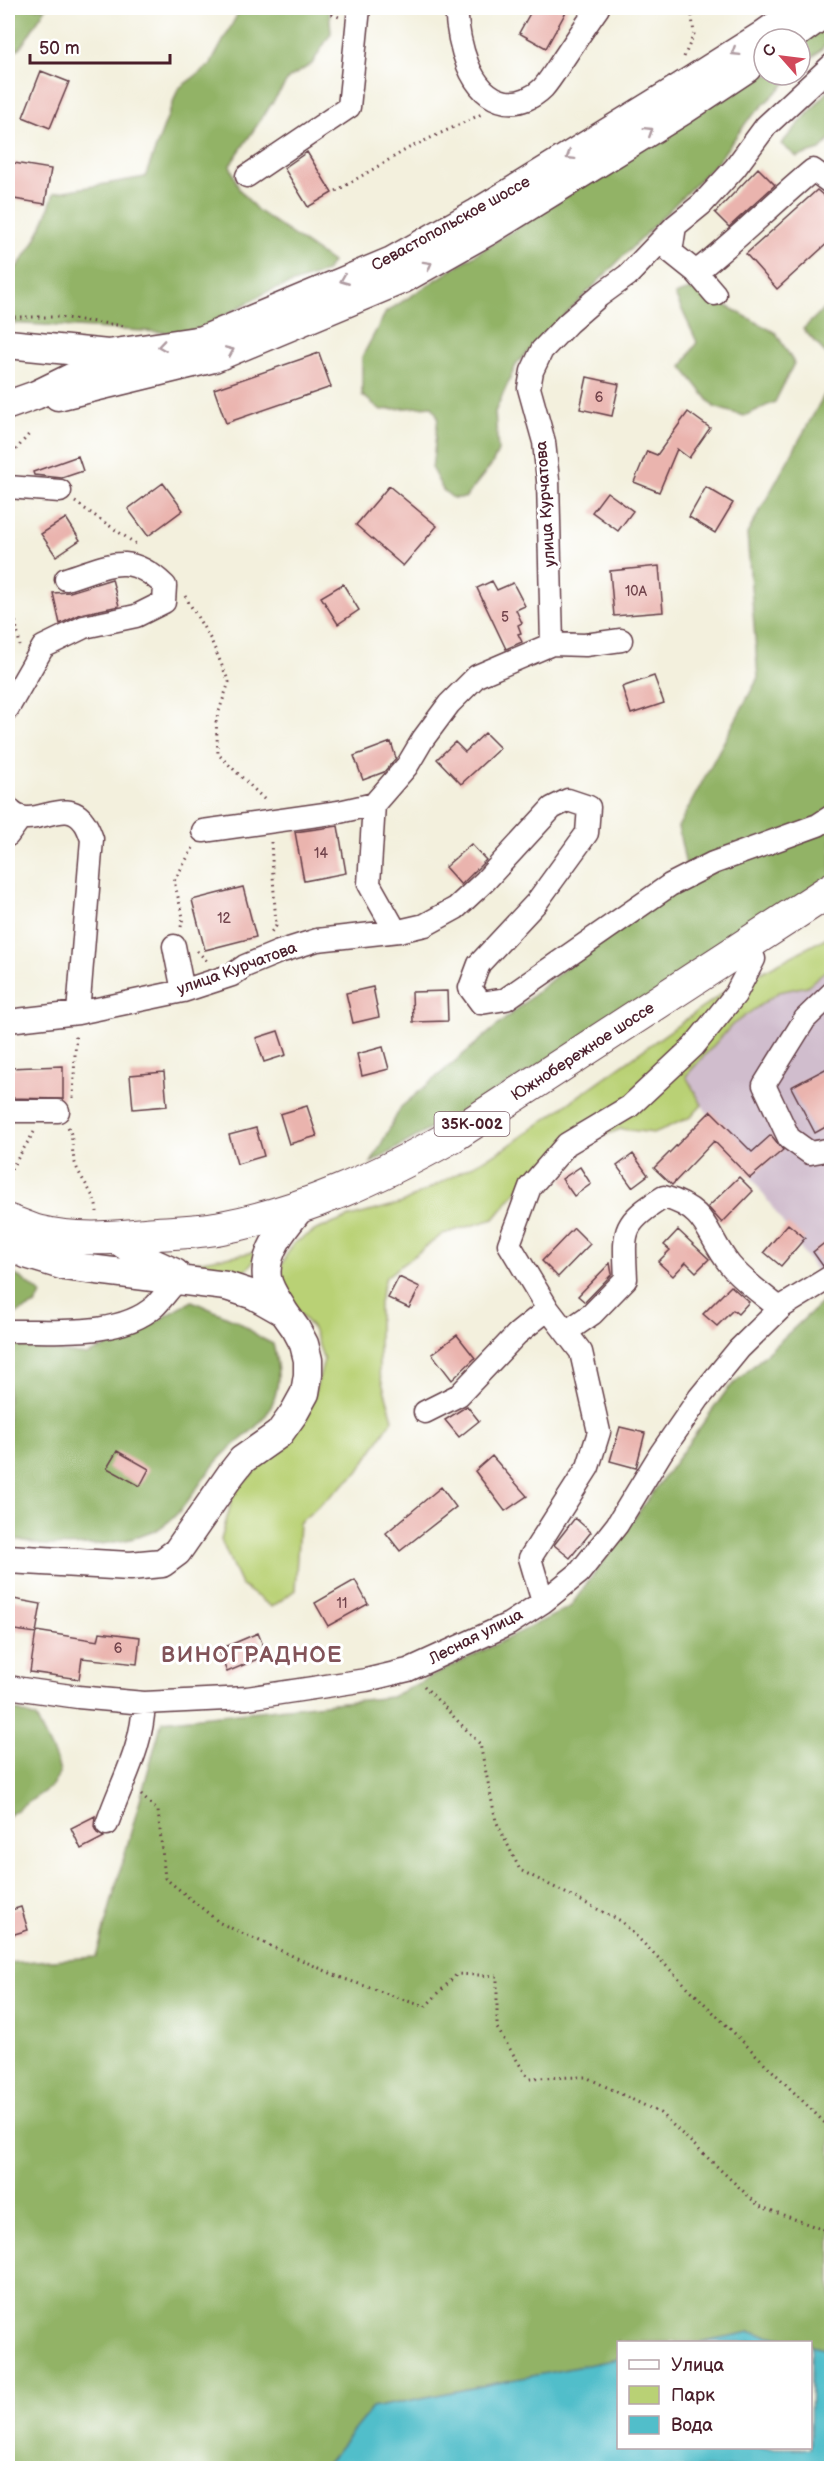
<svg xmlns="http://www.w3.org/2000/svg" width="839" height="2476" viewBox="0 0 839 2476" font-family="'Balsamiq Sans',sans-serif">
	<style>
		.industrial { fill: #d0bdcd }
		.green { fill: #b9d175; stroke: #827850; stroke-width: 1.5 }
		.forest { fill: #92b366; stroke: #6e6948; stroke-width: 1.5 }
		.water { fill: #51beca; stroke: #4e6e7a; stroke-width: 1.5 }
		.building { fill: #eab4ae }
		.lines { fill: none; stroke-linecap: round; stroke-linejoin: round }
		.minor-casing { stroke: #633e46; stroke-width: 25 }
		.major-casing { stroke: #633e46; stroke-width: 31 }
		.highway-casing { stroke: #633e46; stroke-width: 35 }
		.path { stroke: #633e46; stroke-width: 3; stroke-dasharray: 1.5 4.5; stroke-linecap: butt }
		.minor { stroke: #fff; stroke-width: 22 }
		.major { stroke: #fff; stroke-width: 28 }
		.highway { stroke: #fff; stroke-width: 33 }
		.oneway { stroke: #ae9aa0 }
		.labels { text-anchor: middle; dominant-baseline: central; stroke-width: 6; stroke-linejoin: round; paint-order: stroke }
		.number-label { font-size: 14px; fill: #72444c }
		.shield { fill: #fff; stroke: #80626b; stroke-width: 1.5 }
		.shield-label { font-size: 15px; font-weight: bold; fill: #4a1f2b }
		.street-label { font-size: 16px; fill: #4a1f2b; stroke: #fff }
		.district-label { font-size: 22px; font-weight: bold; letter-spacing: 1.5px; fill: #825359; stroke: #fff }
	</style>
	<rect width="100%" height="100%" fill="#fff"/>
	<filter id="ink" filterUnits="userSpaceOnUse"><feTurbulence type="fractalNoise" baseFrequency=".0167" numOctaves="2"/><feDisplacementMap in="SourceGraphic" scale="12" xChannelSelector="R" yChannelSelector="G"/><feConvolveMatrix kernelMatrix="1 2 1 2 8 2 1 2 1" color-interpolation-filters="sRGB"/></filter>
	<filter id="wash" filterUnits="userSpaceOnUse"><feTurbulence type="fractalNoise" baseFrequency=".008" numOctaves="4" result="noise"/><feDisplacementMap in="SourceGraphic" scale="24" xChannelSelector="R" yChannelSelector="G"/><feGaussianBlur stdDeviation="1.35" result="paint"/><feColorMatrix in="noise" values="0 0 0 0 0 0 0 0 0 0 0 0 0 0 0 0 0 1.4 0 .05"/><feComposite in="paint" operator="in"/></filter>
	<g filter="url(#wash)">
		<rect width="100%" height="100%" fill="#f3f0dd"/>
		<path class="industrial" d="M831,966V1267L818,1274L702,1105L686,1076L731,1025L779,992L807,986Z"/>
		<path class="green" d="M831,935V966L807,986L779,992L732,1025L686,1076L702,1105L691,1117L654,1133L621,1129L582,1144L530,1175L494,1219L443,1234L386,1277L379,1302V1372L393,1419L358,1472L299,1523L295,1590L272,1607L241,1585L221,1540L234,1492L271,1456L312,1402L324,1360L313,1329L290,1302L278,1276L285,1257L294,1243L316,1230L350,1217L402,1203L504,1149L723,993Z
			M256,1252C254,1265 247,1272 235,1275L177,1265Z"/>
		<path class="forest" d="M13,8H46L21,47L8,57V16Z
			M235,8H329L331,33L312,64L289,78L230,165L239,189L257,210L332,262L326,272L267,292L202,328L177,333L8,323V277C31,253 44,226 54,193L145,177L178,89L210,65L237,15Z
			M831,8V40L800,69V39Z
			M764,58V75H794L748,120L718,161L517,363L495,412L498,451L492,464L465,498H453L443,490L432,469L438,417L432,406L381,410L362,395V357L386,312L705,107Z
			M831,88V139L820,150L797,157L781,144Z
			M694,288L776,333L794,363L775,402L744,416L714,407L682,367L697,342L675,295Z
			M831,302V359L803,329Z
			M831,383V877L634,1011L371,1163L401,1107L686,866L678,827L758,678L747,534Z
			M8,1272L21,1278L41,1294L36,1305L13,1315L8,1314Z
			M831,1294V2351L829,2349L811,2345L810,2342H799L751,2332L700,2342H618V2359L372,2408L323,2468H8V1963L96,1957L162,1721L391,1697L570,1607L727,1390Z
			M192,1301L239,1322L261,1338L273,1344C278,1365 281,1382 273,1402C263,1428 238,1439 220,1458C198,1481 183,1519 152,1532C120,1545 78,1547 43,1545C31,1544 21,1538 8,1539V1345L87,1355L135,1334Z
			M8,1707L36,1718L57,1761L60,1773L52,1786L8,1816Z"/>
		<path class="water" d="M751,2332L799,2342H700Z
			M811,2345L829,2349L831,2351V2468H323L372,2408L618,2359V2448H810Z"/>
		<g id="blocks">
			<path class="building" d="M533,8H568L546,48L519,33Z
				M41,71L69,82L50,128L23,117Z
				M307,152L332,193L308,207L284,168Z
				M8,162L51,169L45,204L8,198Z
				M758,168L775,185L729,227L715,213Z
				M817,190L831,202V240L777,289L746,254Z
				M319,353L331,387L226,423L214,389Z
				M587,377L619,384L612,416L580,409Z
				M688,412L710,428L689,458L677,449L659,492L634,482L647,451L657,455Z
				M78,456L83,471L62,478L34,475L33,472Z
				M163,483L183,510L148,536L128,509Z
				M389,486L437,526L403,566L356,525Z
				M706,487L733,503L715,533L689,517Z
				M607,492L633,511L618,531L592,512Z
				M66,518L80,540L56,556L41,534Z
				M659,566L663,612L614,616L610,571Z
				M112,579L119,606L81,614L60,624L53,593L70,592Z
				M492,581L497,590L513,583L525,606L516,610L522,623L518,625L521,633L518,634L522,642L506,649L477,588Z
				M343,584L359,610L338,624L321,597Z
				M654,676L664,703L631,714L622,687Z
				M485,733L500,748L461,784L437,759L455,742L465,752Z
				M391,742L396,758L384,772L363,780L354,756Z
				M338,826L346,873L304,881L295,832Z
				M471,844L486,860L461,885L445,867Z
				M243,887L256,937L205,950L192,900Z
				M373,987L379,1017L353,1023L346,993Z
				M447,991L448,1021L413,1022L412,992Z
				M278,1031L286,1055L264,1062L256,1038Z
				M383,1047L389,1069L362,1076L357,1054Z
				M63,1066V1099L8,1098V1068Z
				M831,1066V1124L815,1133L791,1087Z
				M164,1072L167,1106L133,1109L130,1075Z
				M307,1106L317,1136L289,1144L280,1114Z
				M711,1111L752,1152L771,1135L783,1150L750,1178L714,1141L672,1185L654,1168Z
				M256,1128L264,1156L237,1164L229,1135Z
				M633,1154L648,1175L632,1187L617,1166Z
				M580,1167L591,1184L574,1196L562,1179Z
				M739,1177L753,1191L722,1223L708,1207Z
				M788,1224L805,1238L781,1266L764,1252Z
				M574,1228L590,1244L558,1277L542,1261Z
				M678,1230L709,1259L696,1272L686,1262L673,1276L658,1262L670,1250L664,1245Z
				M831,1238V1263L823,1266L813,1252Z
				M610,1263L612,1274L585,1302L578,1296Z
				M399,1277L420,1287L409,1308L388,1298Z
				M731,1286L749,1302L738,1314L733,1310L717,1326L703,1314Z
				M457,1335L475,1358L452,1380L432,1354Z
				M467,1406L479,1421L459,1437L445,1420Z
				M620,1427L645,1433L636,1468L610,1461Z
				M117,1451L149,1469L140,1486L107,1468Z
				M492,1456L527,1496L505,1511L475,1471Z
				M441,1487L456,1507L400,1551L386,1533Z
				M575,1518L591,1532L570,1558L554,1545Z
				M355,1580L368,1604L328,1626L315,1603Z
				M8,1598L41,1604L36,1633L8,1629Z
				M36,1631L98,1641L100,1632L140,1637L137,1664L82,1658L79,1679L30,1672Z
				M258,1633L267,1655L227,1672L218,1650Z
				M95,1816L94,1827L97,1833L104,1837L81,1849L71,1828Z
				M21,1907L28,1930L8,1936V1911Z"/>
		</g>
	</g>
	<g filter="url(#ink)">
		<use href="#blocks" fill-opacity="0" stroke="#633e46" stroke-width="1.5"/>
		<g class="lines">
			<g class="minor-casing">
				<path id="minor" d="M456,8C458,40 468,95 506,102C520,104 534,97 543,88C550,80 556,70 562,61C574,43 586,25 598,8
					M247,176L349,107L359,8
					M675,226L671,252L696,272L715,294
					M696,272C737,240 773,203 813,170L832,184
					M8,487L60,491
					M552,644L585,645L621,640
					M8,708L43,647L84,627L136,616L164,602L165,586C128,550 109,566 66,579
					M374,804L369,884L395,930
					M8,808C30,836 64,793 84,822C88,827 90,834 92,839L78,1013
					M203,831L339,812L374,804L407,766L423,739L449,704L477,676L552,644L548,480L544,442L529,388L532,371L542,350L568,323L599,296L628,275L675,226L702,204L735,168L766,126L832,65
					M8,835L21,817
					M174,946L183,991
					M832,993L805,1019L764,1085L789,1138L810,1153L832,1149
					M8,1021L78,1013L183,991L232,975L245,966L279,952L317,940L399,931L425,925L456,908L485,881L552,808L568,800L589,807L587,833L536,903L479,964L470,988L481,1003L506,999L670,885L713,863L818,825L832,816
					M8,1111H58
					M548,1309L509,1244L530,1187L567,1144L629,1107L693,1047L735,995L754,959
					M8,1331C53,1330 119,1338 155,1306C162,1299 169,1289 176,1282
					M566,1332L592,1314L626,1279C624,1231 620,1224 664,1197C710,1210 705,1234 730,1265C744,1282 764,1295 780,1309
					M425,1412L459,1395L517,1334L548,1309L581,1352L599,1432L588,1467L530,1558L543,1602
					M8,1687L78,1697L144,1703L247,1698L366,1680L408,1670L509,1624L543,1602L579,1573L617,1525L661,1453L699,1398L739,1349L783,1306L832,1276
					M107,1824C122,1780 142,1750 144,1703"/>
			</g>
			<g class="major-casing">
				<path id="major" d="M789,39L832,8
					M8,344L108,354L114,359
					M58,396L214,358L403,279L488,231L682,111L747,68
					M8,405L36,395L79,374L108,354L203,340L392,261L477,213L670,94L763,35L801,8
					M114,1238L151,1262L175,1273
					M8,1245L26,1254L65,1266L226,1286L254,1295L284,1312L296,1329L304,1344L308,1360V1375L305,1393L294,1413L279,1434L242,1460L231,1474L177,1552L162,1563L130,1566L8,1559
					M284,1312C278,1301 269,1290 267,1278C263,1251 286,1225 301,1207"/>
			</g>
			<g class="highway-casing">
				<path id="highway" d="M8,1221C18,1224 27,1229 38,1232C74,1241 114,1238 151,1234C173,1232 197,1232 219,1228C304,1212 379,1177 454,1135L832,889"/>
			</g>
			<path class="path" d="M331,8L332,14L339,17
				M684,57L694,34L691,8
				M336,191L409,148L484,113
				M8,317H58L125,326
				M8,371L11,379
				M8,459L30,433
				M75,502L136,544
				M8,580L20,646
				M185,596L211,640L229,682L216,720L218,754L267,802
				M271,842L276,926L271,932
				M181,927L183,917L174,881L193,848
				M197,951L207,961
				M73,1098L76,1033
				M68,1127C74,1137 71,1148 74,1159C78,1178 96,1193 97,1212
				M8,1174L34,1132
				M424,1686L480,1744L496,1821L520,1870L621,1921L832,2130
				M141,1795L158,1811L165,1878L220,1923L339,1977L425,2007L457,1974L497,1976V2028L528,2078L586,2077L660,2113L759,2206L832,2233"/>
			<use href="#minor" class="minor"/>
			<use href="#major" class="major"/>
			<use href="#highway" class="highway"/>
		</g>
		<defs><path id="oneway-chevron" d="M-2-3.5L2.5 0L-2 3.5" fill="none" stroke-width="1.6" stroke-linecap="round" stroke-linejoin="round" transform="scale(1.5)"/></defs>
		<g class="oneway">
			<use href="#oneway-chevron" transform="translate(735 52) rotate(148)"/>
			<use href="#oneway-chevron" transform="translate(649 131) rotate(-32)"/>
			<use href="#oneway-chevron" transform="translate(570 156) rotate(148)"/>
			<use href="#oneway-chevron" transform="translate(428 265) rotate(-29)"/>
			<use href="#oneway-chevron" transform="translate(344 280) rotate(158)"/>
			<use href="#oneway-chevron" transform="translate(162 346) rotate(172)"/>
			<use href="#oneway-chevron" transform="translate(230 351) rotate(-23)"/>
		</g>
	</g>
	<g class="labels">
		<g class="number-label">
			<text x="599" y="397">6</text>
			<text x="636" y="591">10А</text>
			<text x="505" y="617">5</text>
			<text x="321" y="853">14</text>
			<text x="224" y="918">12</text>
			<text x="342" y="1603">11</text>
			<text x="118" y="1648">6</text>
		</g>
		<rect class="shield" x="434.5" y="1112" width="75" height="24" rx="4.5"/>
		<g class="shield-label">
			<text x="472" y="1124">35К-002</text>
		</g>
		<g class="street-label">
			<text transform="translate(451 224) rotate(-29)">Севастопольское шоссе</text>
			<text transform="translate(546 504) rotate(-94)">улица Курчатова</text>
			<text transform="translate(237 969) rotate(-20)">улица Курчатова</text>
			<text transform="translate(583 1052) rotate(-33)">Южнобережное шоссе</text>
			<text transform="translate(476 1637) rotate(-27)">Лесная улица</text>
		</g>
		<g class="district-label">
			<text x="252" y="1655">ВИНОГРАДНОЕ</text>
		</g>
	</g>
	<rect width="839" height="2476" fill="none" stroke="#fff" stroke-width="30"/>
	<rect x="617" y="2341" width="195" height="108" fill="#ffffff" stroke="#b7a5aa" stroke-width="1.5"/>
	<rect x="629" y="2360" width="30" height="9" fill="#ffffff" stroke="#b7a5aa" stroke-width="1.5"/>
	<text x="671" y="2371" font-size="18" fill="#4a1f2b">Улица</text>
	<rect x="629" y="2386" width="30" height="18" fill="#b9d175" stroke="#b7a5aa" stroke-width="1.5"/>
	<text x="671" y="2401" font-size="18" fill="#4a1f2b">Парк</text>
	<rect x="629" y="2416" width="30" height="18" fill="#51beca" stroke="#b7a5aa" stroke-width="1.5"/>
	<text x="671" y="2431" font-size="18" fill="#4a1f2b">Вода</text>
	<g transform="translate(782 57) rotate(298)"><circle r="28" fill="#ffffff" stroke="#b7a5aa" stroke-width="1.5"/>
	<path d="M0-4.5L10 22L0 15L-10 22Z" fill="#d1495b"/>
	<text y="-9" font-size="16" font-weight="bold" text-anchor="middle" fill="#4a1f2b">С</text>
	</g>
	<path d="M30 54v9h140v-9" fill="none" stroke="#4a1f2b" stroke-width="3"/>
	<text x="39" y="54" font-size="18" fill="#4a1f2b" stroke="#ffffff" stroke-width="4.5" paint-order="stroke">50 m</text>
</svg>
